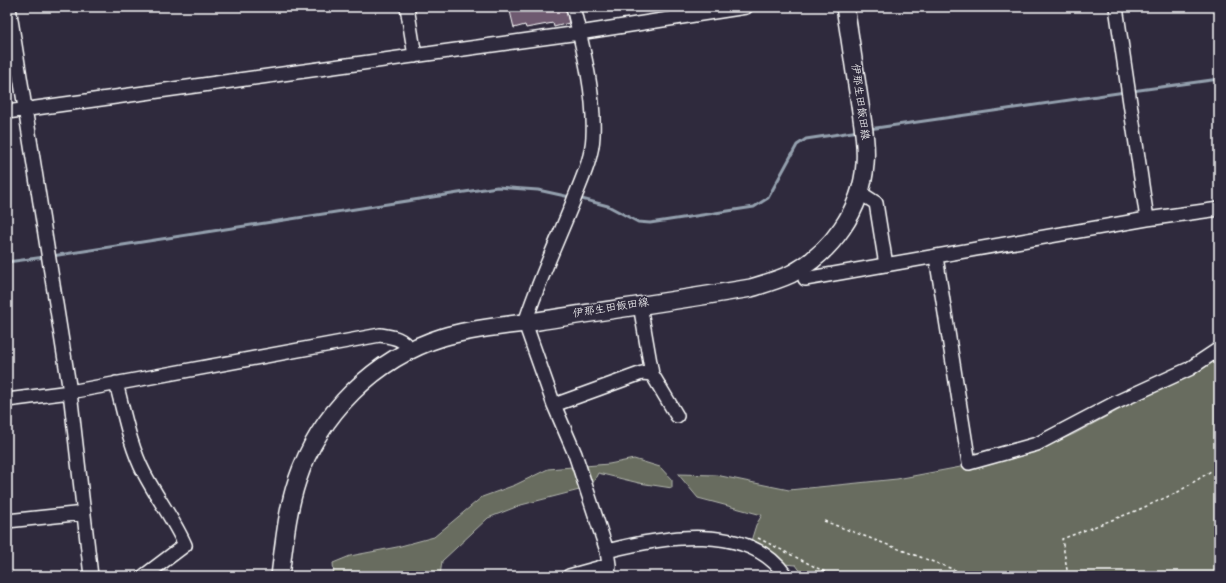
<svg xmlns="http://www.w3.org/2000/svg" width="1226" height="583" viewBox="0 0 1226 583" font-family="'Gochi Hand','Klee One',sans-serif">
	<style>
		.green { fill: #676c5e; stroke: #b3b6ae }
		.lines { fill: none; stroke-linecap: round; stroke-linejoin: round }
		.stream { stroke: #94a0ae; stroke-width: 3 }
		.building { fill: #6e5a70; stroke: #fff }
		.minor-casing { stroke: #fff; stroke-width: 16 }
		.major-casing { stroke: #fff; stroke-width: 20 }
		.path { stroke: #fff; stroke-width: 1.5; stroke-dasharray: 3 3; stroke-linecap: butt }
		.minor { stroke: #2f2a3d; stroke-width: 13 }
		.major { stroke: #2f2a3d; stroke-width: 17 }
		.labels { text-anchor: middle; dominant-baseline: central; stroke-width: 3; stroke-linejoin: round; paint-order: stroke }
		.street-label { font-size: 11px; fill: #fff; stroke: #2f2a3d }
	</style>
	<rect width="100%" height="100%" fill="#2f2a3d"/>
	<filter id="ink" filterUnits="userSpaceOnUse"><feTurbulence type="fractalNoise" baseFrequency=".025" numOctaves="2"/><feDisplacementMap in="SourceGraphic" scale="8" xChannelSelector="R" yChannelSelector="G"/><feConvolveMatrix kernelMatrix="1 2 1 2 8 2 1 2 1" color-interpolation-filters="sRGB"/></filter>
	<g filter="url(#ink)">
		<path class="green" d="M1219,356V576H804L796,565L783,564L775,555L751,541L756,525L762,515L698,498L678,474L716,475L789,490L897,479L1029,454L1074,434Z
			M634,459L660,467L672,480V488L639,483L598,473L591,487L521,505L488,518L442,561L440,576H334L333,563L350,556L397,547L434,537L482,497L515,485L548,469L609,464Z"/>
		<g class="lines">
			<path class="stream" d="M1132,91L1219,79
				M869,129L1125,92
				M578,198L608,206L638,222L650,223L754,207L768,198L797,145L806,139L859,131
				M52,256L497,187L538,190L570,197
				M7,262L45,257"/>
		</g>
		<path class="building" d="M509,7H565L569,23L554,27L553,23L526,28L525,25L514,28Z"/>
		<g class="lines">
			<g class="minor-casing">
				<path id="minor" d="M9,7L70,392L91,576
					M407,7L415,56
					M573,7C583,48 595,93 593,136C592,159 581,181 573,202C557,242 538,282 525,323L554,405L575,454L607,551L609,565L608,576
					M1116,7L1147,219
					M7,112L579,33L746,7
					M859,192L876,203L886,265
					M936,257L969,463L1037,444L1115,403L1189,369L1219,349
					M805,279L1147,219L1219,209
					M640,305L652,374L677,416
					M116,383C124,413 130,446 144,473C157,498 174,520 185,545L144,576
					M7,400L70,392L380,335C393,337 403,338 410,350
					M554,405L642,373L652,374
					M7,521L84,513
					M607,551C662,537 748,521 786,576
					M569,576L609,565"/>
			</g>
			<g class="major-casing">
				<path id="major" d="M280,576C284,545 287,511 297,481C319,414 375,358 443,337C473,328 506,326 538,321C609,310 680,300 751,288C764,284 778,280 791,274C831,253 862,210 865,164C867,142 862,120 859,98C854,67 850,37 845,7"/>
			</g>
			<path class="path" d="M824,521L971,576
				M758,538L833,576
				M1068,576L1062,539L1138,510L1178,492L1219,466"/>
			<use href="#minor" class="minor"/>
			<use href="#major" class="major"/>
		</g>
	</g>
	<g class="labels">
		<g class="street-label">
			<text transform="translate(859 102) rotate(82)">伊那生田飯田線</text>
			<text transform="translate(611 309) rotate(-9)">伊那生田飯田線</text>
		</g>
	</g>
	<rect width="1226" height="583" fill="none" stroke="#2f2a3d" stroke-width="24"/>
	<rect x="12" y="12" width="1202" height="559" fill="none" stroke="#fff" stroke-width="1.5" filter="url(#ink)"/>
</svg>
